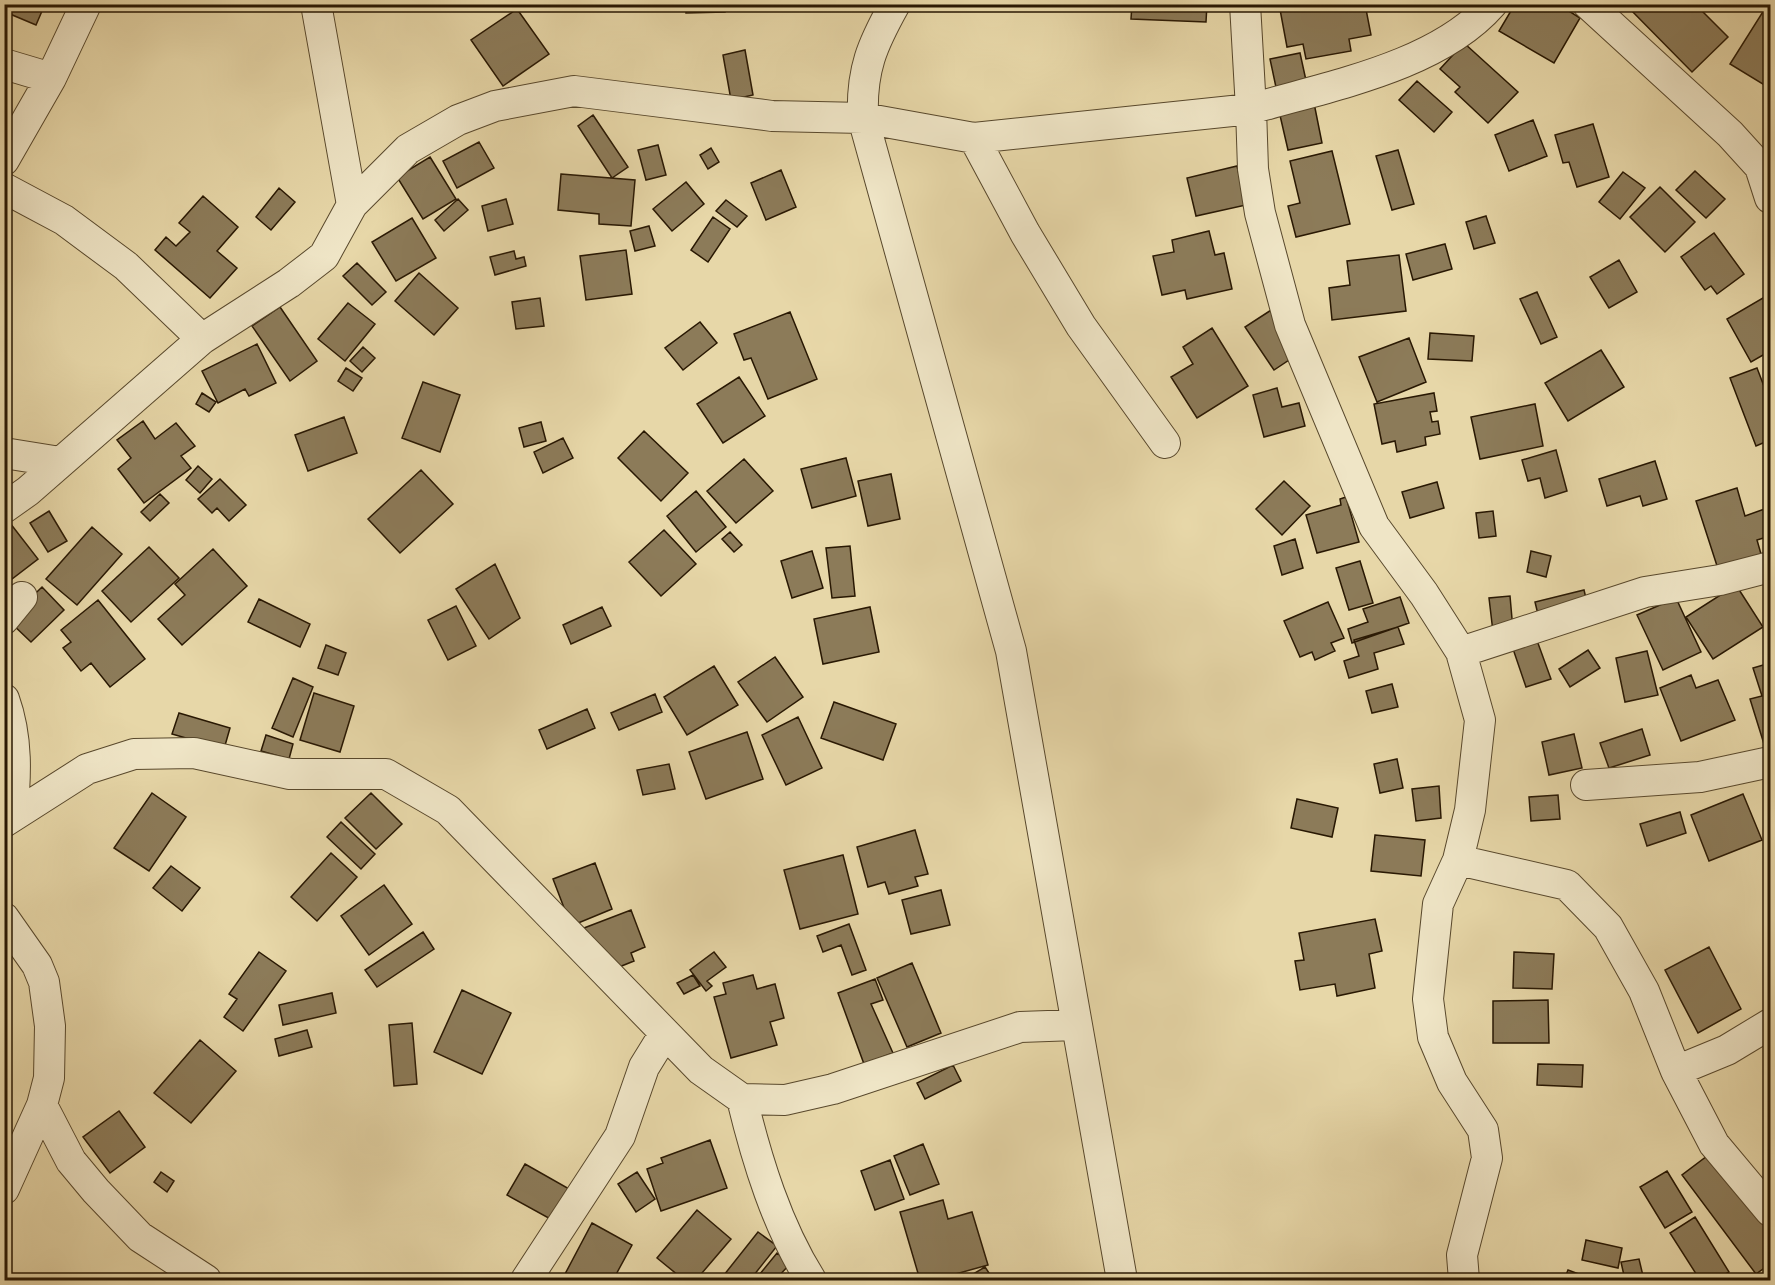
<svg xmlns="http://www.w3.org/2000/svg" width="1775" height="1285" viewBox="0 0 1775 1285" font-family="'Libre Bodoni',serif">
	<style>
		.building { fill: #8c7b59; stroke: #291803; stroke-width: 1.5 }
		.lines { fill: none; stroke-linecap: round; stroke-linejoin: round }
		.minor-casing { stroke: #58482c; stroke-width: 32 }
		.minor { stroke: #efe5c6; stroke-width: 30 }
	</style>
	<rect width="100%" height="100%" fill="#e7d7a8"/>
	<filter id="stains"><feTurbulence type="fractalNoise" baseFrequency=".00333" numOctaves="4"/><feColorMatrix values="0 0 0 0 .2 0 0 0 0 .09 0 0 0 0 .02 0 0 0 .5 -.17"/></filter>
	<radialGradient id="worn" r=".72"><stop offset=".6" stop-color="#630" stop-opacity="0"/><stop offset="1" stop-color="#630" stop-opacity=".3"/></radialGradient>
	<path class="building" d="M15,4H45L36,25L10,14Z
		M686,4H725V12L686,13Z
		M735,4H771L772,9L736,11Z
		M1132,4H1207L1206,22L1131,19Z
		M1279,4H1365L1371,35L1349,39L1351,51L1306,59L1303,44L1287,47Z
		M1515,4H1558L1580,18L1554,63L1499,31Z
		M1625,4H1695L1728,37L1692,72Z
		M517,9L549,54L503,86L471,40Z
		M1764,10L1770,14V78L1766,86L1730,64Z
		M1464,43L1518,92L1488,123L1455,92L1460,87L1440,69Z
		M745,50L753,95L731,100L723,55Z
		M1300,53L1307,85L1277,92L1270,59Z
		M1417,81L1452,112L1434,132L1399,100Z
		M1314,103L1322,143L1288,150L1279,111Z
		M593,115L628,167L612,178L578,126Z
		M1533,120L1547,156L1509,171L1495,135Z
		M1593,124L1609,177L1577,187L1569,162L1563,163L1555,135Z
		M479,142L494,168L457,188L443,161Z
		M658,145L666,175L646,180L638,150Z
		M711,148L719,162L708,169L700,155Z
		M1398,150L1414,204L1392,210L1376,156Z
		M1332,151L1350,224L1296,237L1288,206L1300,203L1290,161Z
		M430,157L456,199L423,219L397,177Z
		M1237,166L1246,205L1196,216L1187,178Z
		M781,170L796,207L766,220L751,183Z
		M1695,171L1725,199L1706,218L1676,190Z
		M1623,172L1645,188L1620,219L1599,202Z
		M561,174L635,180L631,226L599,224V214L558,210Z
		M686,182L704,204L672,231L653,209Z
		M1660,187L1695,222L1665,252L1630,217Z
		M279,188L295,202L271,230L256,217Z
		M203,196L238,227L217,251L237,268L210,298L155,250L166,237L176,246L190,232L179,223Z
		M458,199L468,210L444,231L435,220Z
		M506,199L513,224L488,231L482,206Z
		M726,200L747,216L737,227L716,211Z
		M1486,216L1495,243L1474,249L1466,222Z
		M713,217L730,229L708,262L691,250Z
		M412,218L436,258L396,281L372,242Z
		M649,226L655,246L635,251L630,231Z
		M1209,231L1215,255L1224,253L1232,289L1187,299L1185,290L1162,295L1153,256L1174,252L1172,240Z
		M1714,233L1744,274L1717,294L1711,286L1705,290L1681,257Z
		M1445,244L1452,269L1413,280L1406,254Z
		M626,250L632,294L586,300L580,256Z
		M514,251L516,259L524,257L526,266L495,275L490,257Z
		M1399,255L1406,311L1332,320L1329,288L1350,285L1347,261Z
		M1619,260L1637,292L1609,308L1590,277Z
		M357,263L386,292L372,305L343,276Z
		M419,273L458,308L434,335L395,301Z
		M1537,292L1557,337L1541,344L1520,299Z
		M1768,295L1770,351L1751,362L1727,319Z
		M540,298L544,326L516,329L512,302Z
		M348,303L375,324L345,361L318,339Z
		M1282,303L1310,346L1274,370L1245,327Z
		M280,307L317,361L290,381L252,326Z
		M790,312L817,379L768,399L751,358L744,360L734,334Z
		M700,322L717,343L683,370L665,348Z
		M1212,328L1248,386L1197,418L1171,377L1193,364L1183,347Z
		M1430,333L1474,336L1472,361L1428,359Z
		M1409,338L1426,382L1377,402L1359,357Z
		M257,344L276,383L249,396L245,389L218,403L202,371Z
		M363,347L375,358L362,372L350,361Z
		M1601,350L1624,387L1568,421L1545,383Z
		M346,368L362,378L353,391L338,381Z
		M1757,368L1770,402V440L1756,446L1730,378Z
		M739,377L765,416L723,443L697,404Z
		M423,382L460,395L440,452L402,438Z
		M1277,388L1282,407L1299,403L1305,426L1264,437L1253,395Z
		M202,393L216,402L209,412L196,404Z
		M1434,393L1437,411L1430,412L1432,422L1438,421L1440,434L1425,437L1426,445L1397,452L1395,441L1382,444L1374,404Z
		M1535,404L1543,446L1480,459L1471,417Z
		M344,417L357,453L308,471L295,435Z
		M143,421L155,439L176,423L195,446L181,456L191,468L144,503L118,469L131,458L117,440Z
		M541,422L546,441L524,447L519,428Z
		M644,431L688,473L661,501L618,458Z
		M563,438L573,458L543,473L534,452Z
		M1556,450L1567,491L1545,498L1540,478L1528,481L1522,460Z
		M846,458L856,496L812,508L801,469Z
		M744,459L773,491L736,523L707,491Z
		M1655,461L1667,499L1643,506L1640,496L1607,506L1599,479Z
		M198,466L212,479L200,493L186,480Z
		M421,470L453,504L400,553L368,519Z
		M891,474L900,519L868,526L858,481Z
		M220,479L246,505L229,521L217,508L212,513L198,499Z
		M1284,481L1310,506L1282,535L1256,509Z
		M1437,482L1444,508L1410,518L1402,492Z
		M1737,488L1745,516L1770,507V536L1757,540L1763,561L1720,575L1696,501Z
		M696,491L726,527L696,552L667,516Z
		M160,494L169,503L150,521L141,512Z
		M1346,497L1359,542L1317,553L1306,515L1341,505L1340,499Z
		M49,511L67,541L48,552L30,523Z
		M1493,511L1496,536L1479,538L1476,513Z
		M10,523L38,559L12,579L4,570V527Z
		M92,527L122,554L77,605L46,579Z
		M664,530L696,564L661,596L629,562Z
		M730,532L742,545L734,552L722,539Z
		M1295,539L1303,568L1282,575L1274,546Z
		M850,546L855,596L832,598L826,548Z
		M149,547L179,578L131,622L102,591Z
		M213,549L247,586L182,645L158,619L185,595L175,584Z
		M812,551L823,588L792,598L781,561Z
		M1531,551L1551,556L1546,577L1527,572Z
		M1360,561L1373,603L1349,610L1336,568Z
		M495,564L520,618L489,639L456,589Z
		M1736,585L1763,627L1713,659L1686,617Z
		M42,587L64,610L31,642L8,620Z
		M1584,590L1591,619L1542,631L1535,602Z
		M1510,596L1513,630L1493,632L1489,598Z
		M1400,597L1409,623L1352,643L1348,629L1368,622L1363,609Z
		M1676,598L1701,652L1663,670L1637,615Z
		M259,599L310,624L300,647L248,622Z
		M98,600L145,659L110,687L91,663L81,671L63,648L71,642L61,630Z
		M1328,602L1344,638L1331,643L1335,651L1315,660L1312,652L1300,657L1284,621Z
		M456,606L476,646L448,660L428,620Z
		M602,607L611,626L571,644L563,625Z
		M870,607L879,652L823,664L814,619Z
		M1398,627L1404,644L1374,653L1378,669L1349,678L1344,661L1359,656L1354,640Z
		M1535,635L1551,679L1526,687L1511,643Z
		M326,645L346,653L338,675L318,668Z
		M1588,650L1600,668L1570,687L1559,669Z
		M1647,651L1658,695L1625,702L1616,658Z
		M775,657L803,697L767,722L738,682Z
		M1770,663V742L1764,744L1750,699L1762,696L1753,668Z
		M714,666L738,705L687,735L664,697Z
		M1691,675L1696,688L1718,680L1735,720L1681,741L1660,688Z
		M293,678L313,687L293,737L272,728Z
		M1392,684L1398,707L1372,713L1366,691Z
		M314,693L354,706L340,752L300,740Z
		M655,694L662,712L619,730L611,713Z
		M834,702L896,724L883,760L821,738Z
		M587,709L595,728L547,749L539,730Z
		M179,713L230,728L224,749L172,734Z
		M798,717L822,768L786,785L762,735Z
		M1642,729L1650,755L1609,768L1600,743Z
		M747,732L763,779L706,799L689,752Z
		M1574,734L1582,768L1549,775L1542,742Z
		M266,735L293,744L289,759L261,751Z
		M1397,759L1403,788L1380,793L1374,764Z
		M669,764L675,789L643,795L637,770Z
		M1439,786L1441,818L1416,821L1412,789Z
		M152,793L186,817L149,871L114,848Z
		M371,793L402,824L376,849L345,818Z
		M1743,794L1762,840L1709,861L1691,815Z
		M1558,795L1560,819L1531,821L1529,797Z
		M1297,799L1338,808L1332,837L1291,828Z
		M1680,812L1686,833L1647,846L1640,824Z
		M341,822L375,854L361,869L327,837Z
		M915,830L928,874L915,877L918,886L889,894L885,882L868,887L857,847Z
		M1375,835L1425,840L1421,876L1371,871Z
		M331,853L357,877L317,921L291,897Z
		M843,855L858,914L800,929L784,870Z
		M595,863L612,909L571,926L553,879Z
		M171,866L200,888L182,911L153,888Z
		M384,885L412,924L369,955L341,916Z
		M941,890L950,925L911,934L902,900Z
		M631,910L645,947L631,953L634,961L609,971L593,951L584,928Z
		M1375,919L1382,951L1369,954L1375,988L1337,996L1335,984L1300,990L1295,961L1304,960L1299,933Z
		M849,924L866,970L852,975L841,945L823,952L817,936Z
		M423,932L434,949L377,987L365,970Z
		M1709,947L1741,1009L1698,1033L1665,970Z
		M259,952L286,971L243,1031L224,1017L237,999L229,994Z
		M714,952L726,967L707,981L712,986L706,991L690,970Z
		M1514,952L1554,954L1552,989L1513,988Z
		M912,963L941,1033L907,1047L877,978Z
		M693,975L700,986L684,994L677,983Z
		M753,975L757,989L775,984L784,1018L770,1022L777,1045L731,1058L714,997L726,994L723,983Z
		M875,979L883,1000L871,1004L893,1053L864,1064L838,993Z
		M462,990L511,1013L482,1074L434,1052Z
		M332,993L336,1013L283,1025L279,1005Z
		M1548,1000L1549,1043H1493V1001Z
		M412,1023L417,1084L394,1086L389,1025Z
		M307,1030L312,1047L279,1056L275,1039Z
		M200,1040L236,1071L191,1123L154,1093Z
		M1538,1064L1583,1065L1582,1087L1537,1085Z
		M953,1065L961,1081L925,1099L917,1083Z
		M119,1111L145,1147L110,1173L83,1137Z
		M710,1140L727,1188L661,1211L647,1169L663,1163L661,1158Z
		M923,1144L939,1184L910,1195L894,1156Z
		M1719,1147L1770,1216V1264L1756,1274L1682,1175Z
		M890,1160L904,1199L875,1210L861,1171Z
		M525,1164L571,1190L554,1221L507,1195Z
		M1667,1171L1692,1212L1665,1228L1640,1187Z
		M161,1172L174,1181L167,1192L154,1182Z
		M637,1172L655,1199L636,1212L618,1184Z
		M943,1200L948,1219L972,1212L988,1265L934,1280H920L900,1212Z
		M697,1210L731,1239L696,1280H684L657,1258Z
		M1695,1217L1729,1272L1715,1280H1700L1670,1233Z
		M592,1223L632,1245L613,1280H578L565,1274Z
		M758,1232L777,1246L750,1280H720Z
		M1586,1240L1622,1248L1618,1268L1582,1260Z
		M777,1253L790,1264L775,1280H755Z
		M1639,1259L1644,1280H1625L1621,1262Z
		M985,1267L993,1279L963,1280Z
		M1568,1270L1595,1280H1564Z
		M1455,1272L1458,1280H1429Z"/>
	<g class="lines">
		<g class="minor-casing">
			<path id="minor" d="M316,4L352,205
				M895,4C872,45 861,70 863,118L1011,651L1122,1280
				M1588,4L1730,134L1760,167L1770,198
				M4,64L51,78
				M974,138L1025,233L1081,326L1165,443
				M4,160L51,78L86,4
				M4,188L64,220L126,266L202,339
				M4,453L60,462
				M4,508L28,491L202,339L289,283L324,256L352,205L408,149L458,120L495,106L574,91L772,116L863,118L974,138L1251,109L1245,4
				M4,619L22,597
				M1461,652L1645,592L1720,580L1770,567
				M4,699C18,738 16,776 12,817
				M1586,785L1700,777L1770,762
				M4,822L87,769L134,754L194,753L290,774H386L448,810L701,1070L742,1099L785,1100L833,1089L1020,1027L1076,1025
				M1458,860L1567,885L1608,927L1644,991L1676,1071L1727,1050L1770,1024
				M4,918L37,965L44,982L50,1026L49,1078L42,1105L4,1189
				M1676,1071L1714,1144L1770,1211
				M742,1099C757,1161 777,1226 811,1280
				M42,1105L71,1161L96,1191L140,1237L206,1280
				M526,1280L620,1136L644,1067L665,1033
				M1464,1280L1462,1255L1487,1158L1483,1130L1452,1082L1433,1037L1428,999L1438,904L1458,860L1470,810L1480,720L1461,652L1424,594L1374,526L1290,325L1260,213L1253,169L1251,109C1328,86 1437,67 1492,4"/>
		</g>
		<use href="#minor" class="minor"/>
	</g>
	<rect width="1775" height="1285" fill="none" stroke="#e7d7a8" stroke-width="24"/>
	<rect x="6" y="6" width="1763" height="1273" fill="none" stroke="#291803" stroke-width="3"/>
	<rect x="12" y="12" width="1751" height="1261" fill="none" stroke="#291803" stroke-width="1.5"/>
	<rect width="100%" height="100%" filter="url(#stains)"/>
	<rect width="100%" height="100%" fill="url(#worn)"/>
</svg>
